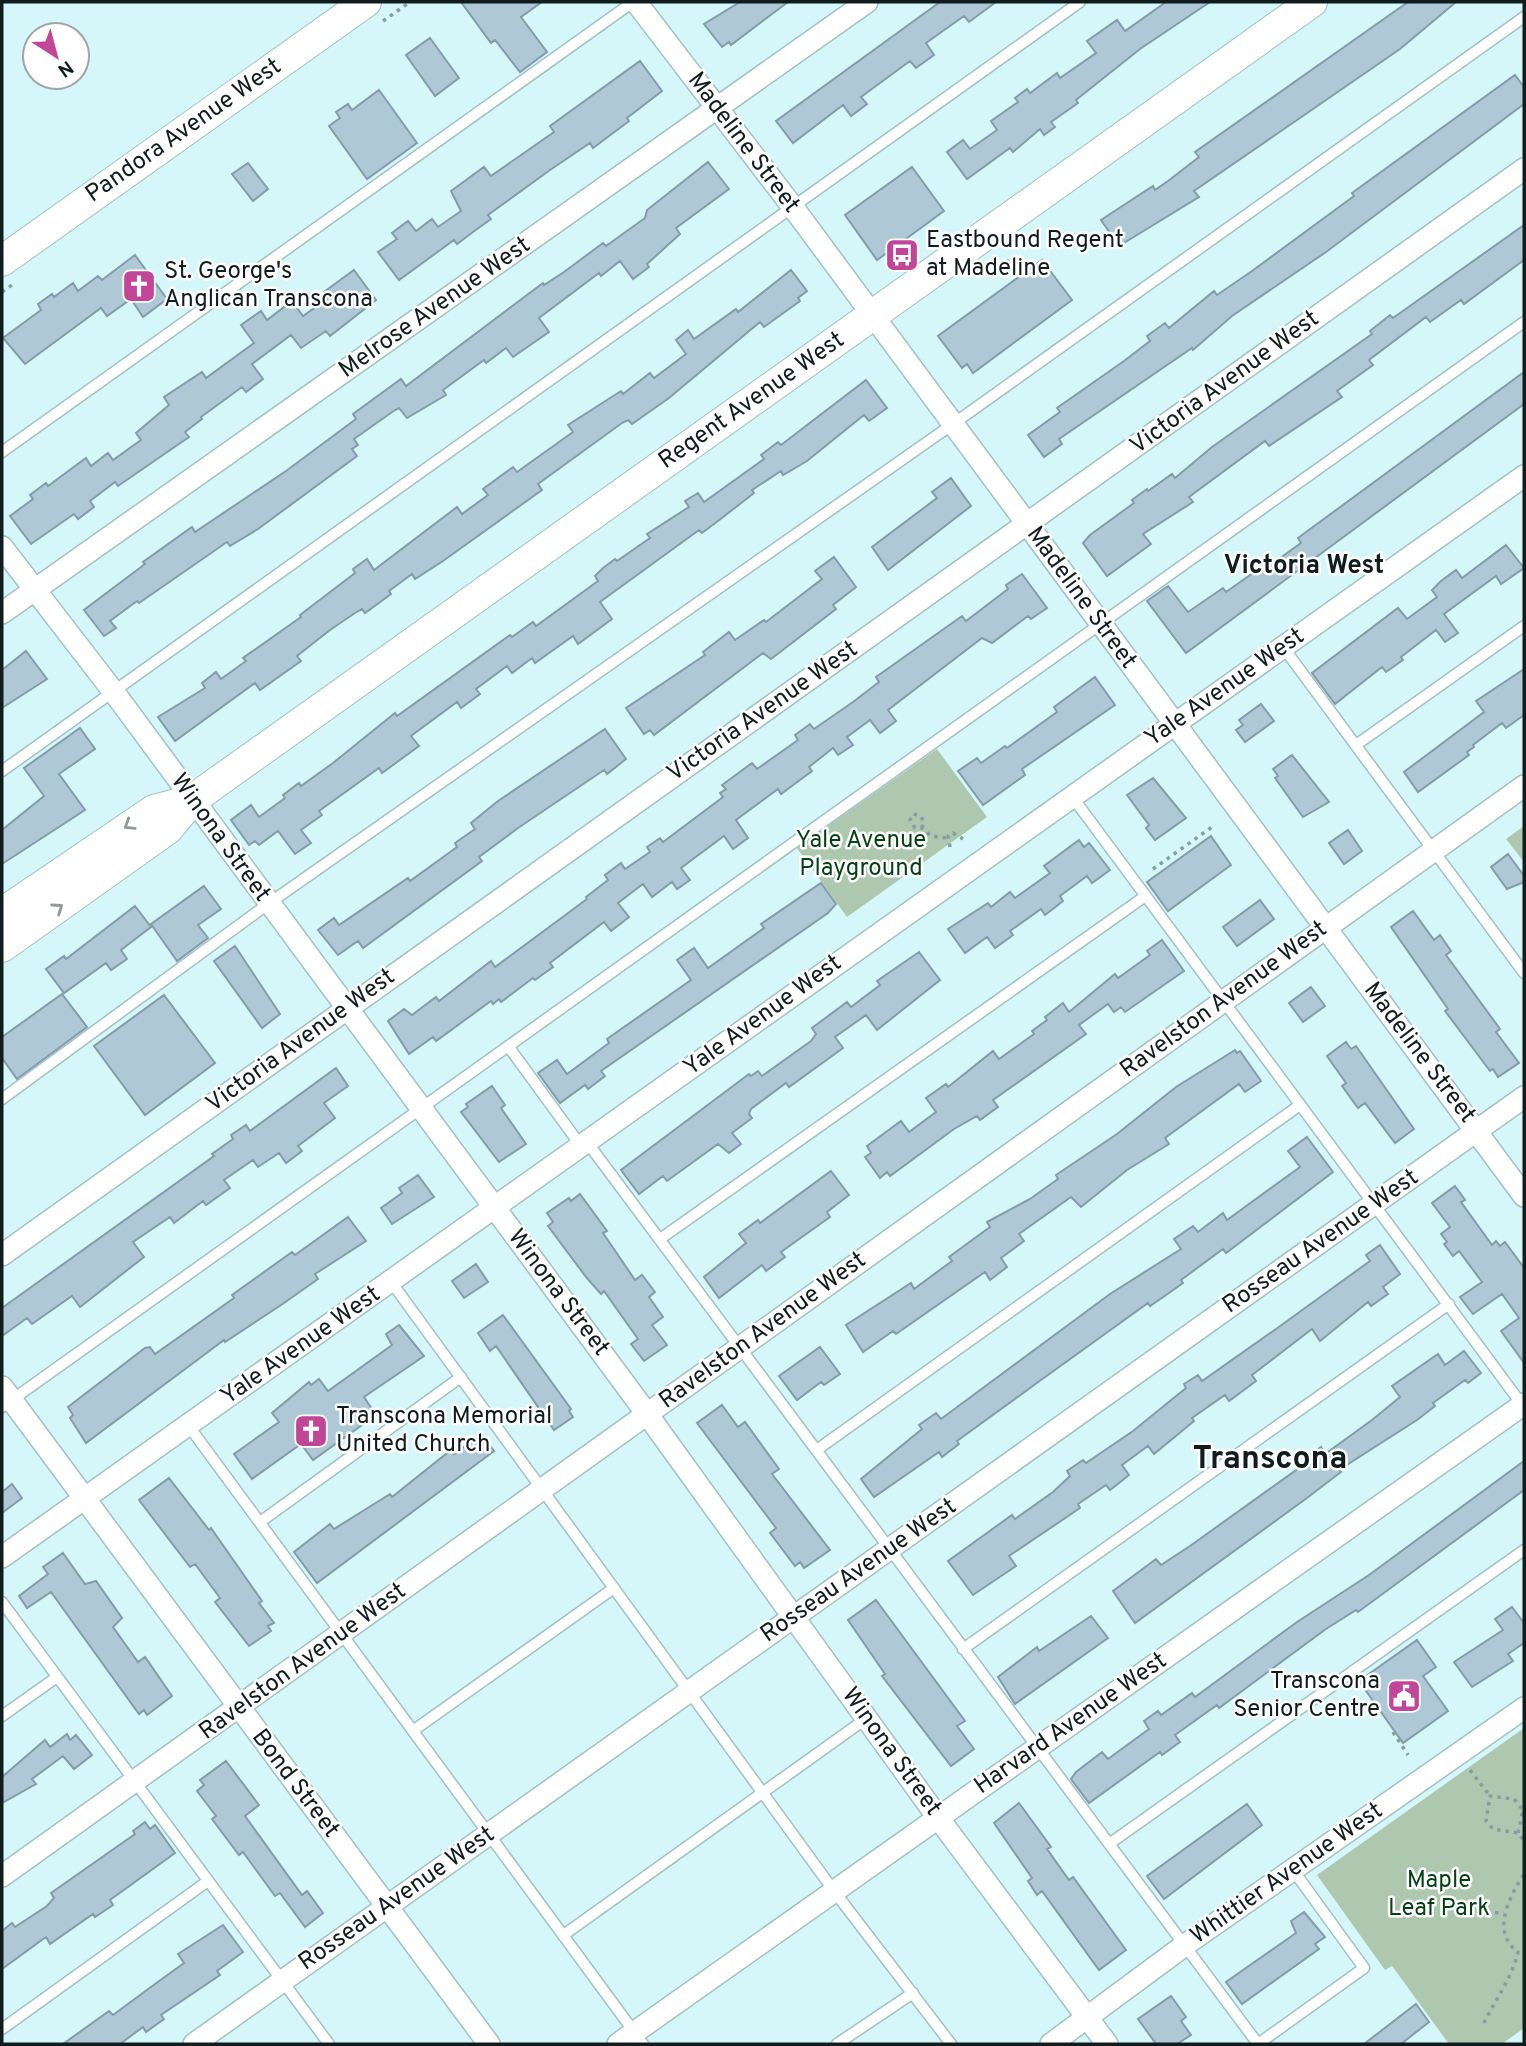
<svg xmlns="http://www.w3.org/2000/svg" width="1526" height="2046" viewBox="0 0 1526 2046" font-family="Overpass,sans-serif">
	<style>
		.green { fill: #aec7af }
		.building { fill: #aec8d6; stroke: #839ca9; stroke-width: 2 }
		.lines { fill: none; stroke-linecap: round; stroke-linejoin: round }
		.lane-casing { stroke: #a2c1c4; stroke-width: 13 }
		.street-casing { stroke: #a2c1c4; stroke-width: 24 }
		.secondary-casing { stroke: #a2c1c4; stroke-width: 32 }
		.path { stroke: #859ea0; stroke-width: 3.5; stroke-dasharray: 3.5 5; stroke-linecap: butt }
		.lane { stroke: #fff; stroke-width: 10 }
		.street { stroke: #fff; stroke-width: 21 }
		.secondary { stroke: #fff; stroke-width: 30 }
		.oneway { stroke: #939999 }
		.labels { text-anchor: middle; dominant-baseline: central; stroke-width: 5; stroke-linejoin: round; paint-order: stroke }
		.street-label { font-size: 24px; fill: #101c1d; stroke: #fff }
		.poi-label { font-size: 24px; fill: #101c1d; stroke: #fff; text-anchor: start }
		.park-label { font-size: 24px; fill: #063f13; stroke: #fff }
		.neighbourhood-label { font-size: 26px; font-weight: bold; fill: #101c1d; stroke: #fff }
		.district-label { font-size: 32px; font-weight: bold; fill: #101c1d; stroke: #fff }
	</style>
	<rect width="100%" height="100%" fill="#d6f7fa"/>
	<path class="green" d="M937,749L987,817L847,917L797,848Z
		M1524,826V862L1506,839Z
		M1524,1728V2028L1502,2044H1449L1392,1966L1385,1970L1317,1875Z"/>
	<path class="building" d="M461,2H542L521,17L547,52L520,72L495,40L491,43Z
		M740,2H788L731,45L729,42L722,47L704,24Z
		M940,2H996L969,22L964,16L926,43L934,55L916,68L910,61L861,97L867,104L851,116L843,105L793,143L776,121Z
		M1166,2H1210L1140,49L1076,100L1078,103L1051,122L1055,127L1044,135L1040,129L1013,152L1010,148L967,179L947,152L963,140L970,149L997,130L991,121L1018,102L1015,98L1027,89L1030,93L1057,73L1060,78L1096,53L1087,41L1117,20L1125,31Z
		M1408,2H1456L1400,49L1194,191L1199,197L1119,246L1101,220L1153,186L1155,190L1168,181L1199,157L1195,152Z
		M430,38L459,78L435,96L406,55Z
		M640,61L662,91L627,118L629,121L593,148L590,143L550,170L488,215L491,219L473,232L457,244L454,240L399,280L378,252L397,239L392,233L408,221L416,231L432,219L438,227L461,211L451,191L484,167L491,176L554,132L550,126Z
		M1515,75L1524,87V104L1326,252L1232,316L1193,350L1192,348L1059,439L1062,444L1044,457L1028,435L1060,412L1057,408L1124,361L1150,341L1147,336L1165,323L1169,328L1214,291L1217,295L1252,271L1354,196L1352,193Z
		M379,90L417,143L367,179L329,126L340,118L336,112L348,104L352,110Z
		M708,162L729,189L676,228L680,234L647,264L649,267L633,279L620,261L601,276L599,273L539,318L549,332L513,357L506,348L486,363L484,360L443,390L446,395L407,418L399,408L395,410L354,439L358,445L352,449L357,456L258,529L230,546L227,542L139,603L137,601L110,621L116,628L104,636L84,610L145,564L143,562L192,527L195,532L286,471L356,419L353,414L401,379L406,386L543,283L544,285L564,272L603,243L606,246L645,218L647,210Z
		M248,163L268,189L253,201L232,174Z
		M912,167L944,211L877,260L845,215Z
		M1524,225V260L1464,304L1461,300L1430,322L1426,317L1369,360L1373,365L1337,391L1342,397L1269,446L1265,441L1189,497L1193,502L1143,534L1151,544L1107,576L1083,543L1090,535L1134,503L1132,500L1147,489L1148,491L1172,474L1175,478L1212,447L1372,334L1370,331L1390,315L1393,318Z
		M135,255L167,299L143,317L131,299L107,316L101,308L25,364L3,338L41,310L38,304L52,294L54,297L73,283L78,291L98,276L102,280Z
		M1042,260L1072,300L973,373L967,364L962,368L938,336Z
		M354,270L376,300L330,336L326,331L301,348L291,335L252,364L263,379L246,392L242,387L201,417L202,419L185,432L189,437L118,486L115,482L90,501L94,507L78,519L74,514L31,544L10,516L33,499L30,495L46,483L48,486L86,458L91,466L108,453L113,460L141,440L136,433L169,405L164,397L202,372L206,378L254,343L241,325L261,311L267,320L292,301L303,316L328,298L324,292Z
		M791,270L807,291L798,298L800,301L764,327L760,322L669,398L632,424L628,420L622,423L538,484L542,490L443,561L415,579L412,574L389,591L391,594L365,613L362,609L355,613L330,630L297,656L301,661L260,690L255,683L175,741L158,717L205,688L202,683L216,672L221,679L246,661L243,658L301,617L300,615L355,573L353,569L367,559L374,570L457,507L462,514L488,495L483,489L513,467L517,472L573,432L568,425L621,391L623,394L650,373L654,378L686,354L676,340L688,330L694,339L736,309L738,312Z
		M1524,372V404L1186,653L1147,601L1168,586L1188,612L1223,588L1226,592L1256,571L1258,574L1301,543L1298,538Z
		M866,380L887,408L869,421L864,415L807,461L783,475L781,471L752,490L754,493L718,521L702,533L699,530L600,602L612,619L578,644L573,636L535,663L532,658L512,673L507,666L476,689L480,694L461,708L457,702L411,736L419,746L382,773L379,768L319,811L322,815L301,830L311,843L295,854L278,831L259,845L255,841L249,845L231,820L251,805L259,817L285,798L283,795L299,783L301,786L333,763L395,713L397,716L510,635L512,637L533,622L536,626L598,581L595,576L603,568L615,559L617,561L650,538L647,534L689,507L685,501L698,493L704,502L764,459L761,455L778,442L781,445Z
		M951,478L971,506L888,570L872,547L937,498L932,492Z
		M1506,545L1524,568L1501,584L1496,576L1444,614L1458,633L1445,642L1436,630L1401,657L1403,660L1386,672L1382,667L1335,704L1312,673L1398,608L1407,619L1437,597L1432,590L1441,581L1456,570L1462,578Z
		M834,557L856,587L833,605L836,609L771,659L763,653L654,735L650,730L644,734L626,708L705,655L703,652L729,632L735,640L764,620L766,622L822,579L815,571Z
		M1022,574L1047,608L1031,619L1028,616L992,643L982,638L888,710L896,721L880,733L870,720L847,737L853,745L838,755L833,748L809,767L812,771L781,794L778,789L736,820L748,838L733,849L724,836L681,868L690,880L677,889L672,882L652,897L643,884L618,903L629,917L611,931L604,922L550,963L553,967L535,980L533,978L501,1002L499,999L493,1004L491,1001L436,1041L433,1037L409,1054L388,1021L404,1009L412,1015L436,997L439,1001L491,961L495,967L587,899L586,897L608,880L605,875L621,863L625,869L650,852L647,847L660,838L663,842L723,797L720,793L726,789L722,785L752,763L757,769L798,740L795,735L810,724L814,729L853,702L879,682L876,677L962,616L966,621L1008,589L1006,585Z
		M26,651L47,679L2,708V670Z
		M1524,669V715L1506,728L1502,723L1473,745L1474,747L1467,752L1469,755L1418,792L1404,772L1484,712L1476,701Z
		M1095,677L1115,705L1022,769L1025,775L983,805L958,771L977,758L981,763L1005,746L1007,748L1057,712L1054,707Z
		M1261,704L1274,721L1245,742L1236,730L1243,725L1239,720Z
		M80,728L95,749L59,774L85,810L2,864V830L44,796L24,768Z
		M605,729L626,759L607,774L604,770L518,828L479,857L482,861L363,948L358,941L338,955L318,930L334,918L339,925L408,878L410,881L457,847L455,843L475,829L471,823L498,801Z
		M1292,755L1329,802L1303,817L1275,778L1278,776L1273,769Z
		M1153,778L1186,818L1155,840L1146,828L1149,825L1127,795Z
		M1348,830L1362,851L1344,864L1329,843Z
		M1211,836L1231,865L1168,911L1147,882Z
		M1079,840L1084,847L1089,843L1110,870L1092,883L1087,876L1060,896L1063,901L1058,905L1045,915L1041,909L1010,931L1013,935L995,948L987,937L965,953L948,929L988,903L991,907L1010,892L1015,898L1050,873L1044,866Z
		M1508,854L1524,876V882L1507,889L1491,867Z
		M821,883L836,904L828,913L601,1071L605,1076L588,1089L585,1085L560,1103L538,1073L557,1060L567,1074L609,1043L607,1039L691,980L677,960L694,948L708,968L764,928L761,924Z
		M204,886L221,909L198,925L208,938L177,961L151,924Z
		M1260,900L1274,919L1237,946L1223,927Z
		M135,906L151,927L121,950L127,959L111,970L106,963L64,993L46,969L64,956L66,959Z
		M1413,911L1434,940L1440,935L1451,951L1446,955L1500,1029L1496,1032L1519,1063L1498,1077L1493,1069L1490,1071L1445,1011L1448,1009L1391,927Z
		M1162,940L1184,971L1125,1012L1121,1007L1114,1012L1108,1004L1079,1025L1086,1034L993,1100L998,1107L980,1120L977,1116L954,1129L890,1176L887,1172L880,1178L865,1157L871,1153L867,1146L901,1121L909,1132L936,1112L926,1098L946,1084L948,1087L993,1051L999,1059L1034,1034L1032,1031L1047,1020L1045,1017L1063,1003L1069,1012L1115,974L1118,978L1150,955L1147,951Z
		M235,946L280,1014L262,1028L214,961Z
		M919,952L940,980L877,1030L866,1015L835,1037L843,1048L789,1087L786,1083L751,1109L749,1114L752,1118L732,1133L741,1144L729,1153L718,1144L667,1181L663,1176L639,1194L621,1170L749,1074L751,1076L758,1071L762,1076L811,1041L816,1034L812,1028L847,1002L851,1007L880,985L877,981Z
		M1311,987L1325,1006L1303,1022L1289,1003Z
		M62,994L87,1027L17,1079L2,1058V1037Z
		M164,995L215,1063L145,1115L94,1046Z
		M1346,1042L1351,1049L1356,1046L1414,1129L1395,1143L1365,1103L1358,1108L1342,1086L1346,1083L1327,1056Z
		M1235,1050L1237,1053L1240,1051L1261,1081L1245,1092L1239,1084L1165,1138L1169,1144L1127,1170L1081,1207L1071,1197L1019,1234L1024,1241L1001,1258L1007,1267L990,1280L985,1272L896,1334L893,1331L863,1352L846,1325L911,1283L914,1289L952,1261L949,1257L990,1227L987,1222L1030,1199L1058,1179L1056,1175L1117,1134L1176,1087Z
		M336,1068L348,1086L324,1103L335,1118L298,1146L302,1151L286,1163L279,1153L258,1167L253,1160L224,1180L230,1188L206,1205L203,1201L174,1223L170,1217L133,1242L144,1257L80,1307L72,1296L32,1324L27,1318L2,1336V1308L214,1156L212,1154L233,1139L231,1135L246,1125L250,1131Z
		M492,1086L505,1105L501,1108L526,1144L499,1162L461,1112L468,1107L466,1104Z
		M1307,1137L1333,1172L1226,1253L1223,1249L1181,1280L1183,1283L1169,1293L1150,1306L1148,1303L1041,1380L957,1441L959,1444L942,1457L939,1452L874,1497L861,1479L922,1429L919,1425L936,1413L941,1419L1110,1294L1181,1249L1174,1239L1193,1226L1198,1232L1223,1213L1227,1220L1300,1167L1288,1151Z
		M831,1171L849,1195L827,1212L830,1217L781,1252L785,1257L766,1271L762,1265L719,1298L704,1277L746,1243L739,1234L758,1220L760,1223Z
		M418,1175L434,1197L392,1224L381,1208L402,1193L399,1188Z
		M1455,1186L1465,1200L1461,1202L1492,1245L1496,1241L1500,1246L1505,1242L1524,1268V1363L1501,1331L1519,1318L1502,1294L1473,1314L1460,1297L1482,1282L1459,1251L1453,1256L1444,1244L1447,1242L1441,1234L1450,1227L1432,1203Z
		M580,1194L607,1231L603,1233L635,1280L642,1275L655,1292L649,1297L663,1317L652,1325L667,1345L644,1361L631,1344L638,1339L604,1291L601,1294L586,1277L548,1226L553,1222L547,1213L569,1198L571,1201Z
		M348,1217L366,1241L315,1274L318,1279L284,1303L225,1342L224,1340L86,1443L70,1418L73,1415L68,1407L145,1348L150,1347L155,1354L234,1298L232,1295L292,1252L295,1255Z
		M1380,1245L1400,1274L1383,1287L1388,1294L1371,1306L1368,1302L1320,1341L1312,1329L1252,1375L1256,1381L1229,1401L1225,1395L1192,1418L1194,1421L1154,1454L1148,1446L1122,1465L1129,1475L1110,1490L1106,1485L1078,1504L1080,1508L1009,1556L1016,1566L973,1595L948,1561L1012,1515L1015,1519L1053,1492L1070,1476L1067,1471L1083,1460L1086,1463L1133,1431L1186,1388L1184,1384L1198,1375L1202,1381L1276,1329L1370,1261L1366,1255Z
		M476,1264L488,1282L464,1298L452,1281Z
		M503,1315L571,1409L569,1411L573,1417L554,1430L496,1346L490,1351L478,1333Z
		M399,1325L424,1356L364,1397L376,1415L313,1460L301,1444L252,1479L234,1454L279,1422L272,1413L309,1382L311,1385L319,1379L328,1391L392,1345L386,1334Z
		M820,1347L840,1374L824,1385L821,1382L797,1400L779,1376Z
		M1464,1351L1481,1373L1468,1383L1465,1380L1433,1403L1435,1406L1417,1420L1339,1470L1341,1472L1307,1498L1135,1623L1113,1591L1156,1559L1161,1565L1190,1546L1310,1460L1307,1457L1321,1447L1325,1454L1372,1420L1400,1397L1392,1386L1438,1354L1445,1365Z
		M722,1405L738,1427L745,1422L779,1469L772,1474L830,1550L804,1568L800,1562L795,1566L770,1533L776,1528L697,1423Z
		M482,1434L494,1451L317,1583L294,1552L330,1524L334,1529L390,1494L392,1497L451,1450L454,1454Z
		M1524,1461V1490L1358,1612L1356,1610L1326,1629L1219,1708L1217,1705L1175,1735L1180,1742L1162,1755L1160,1752L1089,1803L1071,1779L1076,1772L1102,1752L1108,1759L1149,1729L1144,1721L1158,1711L1161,1715L1192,1693L1195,1697L1297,1622L1369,1575Z
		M169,1478L209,1530L211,1528L262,1601L259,1603L274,1623L268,1626L271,1631L249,1646L215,1602L220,1598L195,1564L190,1567L139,1500Z
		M12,1484L22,1498L2,1513V1492Z
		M63,1553L85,1584L96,1581L122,1618L113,1627L138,1662L145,1657L172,1696L147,1715L144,1710L139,1714L51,1592L27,1608L19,1596L48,1574L43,1567Z
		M876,1600L965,1721L957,1726L974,1749L951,1766L882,1676L885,1674L848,1620Z
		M1512,1607L1524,1623V1643L1508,1654L1513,1661L1472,1687L1454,1662L1503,1630L1495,1619Z
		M1091,1616L1108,1638L1015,1704L998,1677L1037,1647L1039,1651Z
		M1417,1640L1436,1667L1423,1676L1448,1711L1403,1743L1359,1681Z
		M67,1734L70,1740L76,1735L92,1755L74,1769L63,1756L32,1779L36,1784L2,1803V1777L45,1740L50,1747Z
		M226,1761L259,1805L245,1816L302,1895L307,1891L323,1913L305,1927L280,1893L275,1896L243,1852L239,1855L212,1819L216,1816L197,1791L204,1785L200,1780Z
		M1019,1803L1051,1847L1047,1849L1069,1880L1073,1877L1126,1950L1099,1970L1042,1891L1037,1895L1028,1881L1032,1878L994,1823Z
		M1247,1804L1262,1825L1164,1899L1147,1876Z
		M145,1822L150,1829L155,1825L175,1853L110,1900L113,1905L95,1917L93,1914L50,1944L46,1937L2,1969V1931L12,1923L15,1927L47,1906L54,1898L51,1893L135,1834L133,1831Z
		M1304,1912L1325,1937L1315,1944L1319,1949L1242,2004L1226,1982L1296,1933L1291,1921Z
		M223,1925L243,1952L217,1971L220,1975L161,2015L164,2019L146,2032L143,2027L120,2044H63L109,2011L113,2015L155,1984L184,1963L178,1954Z
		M1171,1996L1186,2017L1181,2021L1191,2035L1177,2044H1156L1138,2019Z
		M1416,2004L1429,2022L1401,2044H1364Z"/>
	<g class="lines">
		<g class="lane-casing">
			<path id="lane" d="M2,452L633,2
				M1283,647L1524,973
				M1356,745L1524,626
				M2,771L1080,2
				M1071,795L1523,1406
				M508,1046L581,1146
				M2,1099L268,904L953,424L1524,17
				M587,1142L1258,2044
				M660,1239L1144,897
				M392,1283L834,1891L951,2044
				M2,1407L1524,322
				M188,1425L643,2044
				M818,1449L1300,1105
				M260,1522L461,1377
				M2,1602L329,2044
				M963,1649L1449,1304
				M2,1716L57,1677
				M414,1730L614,1588
				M1109,1844L1524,1550
				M565,1934L867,1718
				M2,2029L208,1881
				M837,2044L913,1993
				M1258,2044L1364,1968L1293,1870"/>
		</g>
		<g class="street-casing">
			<path id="street" d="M636,2L792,206L1524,1196
				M2,547L113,691L647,1414L939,1819L1107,2044
				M2,613L867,2
				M2,1255L1524,169
				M2,1387L489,2044
				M2,1557L1524,476
				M2,1876L1524,786
				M194,2044L1524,1097
				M618,2044L1524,1404
				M1051,2044L1185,1945L1524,1708"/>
		</g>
		<g class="secondary-casing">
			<path id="secondary" d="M2,261L366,2
				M2,913L154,810L192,800
				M2,947L168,829L192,800L1312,2"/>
		</g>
		<path class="path" d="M383,21L410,2
			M1007,260L1018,277
			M2,292L15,283
			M922,828L924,821L919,815L913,814L910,820L915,828H922L931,836L947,838
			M950,847L948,836L953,833L963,839
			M1153,869L1212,827
			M1393,1732L1408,1755
			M1470,1770L1490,1796
			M1518,1833L1523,1810L1514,1799L1490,1796L1486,1821L1493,1829L1518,1833L1524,1841
			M1478,1912L1504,1913
			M1484,2023C1495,2000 1512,1978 1518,1952C1490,1932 1510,1896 1524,1874"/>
		<use href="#lane" class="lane"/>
		<use href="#street" class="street"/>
		<use href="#secondary" class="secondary"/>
	</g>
	<defs><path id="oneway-chevron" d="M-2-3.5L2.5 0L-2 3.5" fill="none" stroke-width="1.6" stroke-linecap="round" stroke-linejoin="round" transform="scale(1.75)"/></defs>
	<g class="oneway">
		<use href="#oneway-chevron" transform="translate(129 825) rotate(148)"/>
		<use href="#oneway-chevron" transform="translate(58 908) rotate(-35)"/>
	</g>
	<defs>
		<g id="bus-square" transform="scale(1.75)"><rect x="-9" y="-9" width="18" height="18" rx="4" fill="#c14698" stroke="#fff"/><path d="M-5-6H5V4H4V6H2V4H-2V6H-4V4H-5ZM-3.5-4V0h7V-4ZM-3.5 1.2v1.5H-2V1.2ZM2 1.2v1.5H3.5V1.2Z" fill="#fff"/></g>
		<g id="church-square" transform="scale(1.75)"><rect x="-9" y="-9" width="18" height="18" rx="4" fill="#c14698" stroke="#fff"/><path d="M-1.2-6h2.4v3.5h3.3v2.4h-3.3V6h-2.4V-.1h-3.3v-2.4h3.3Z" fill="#fff"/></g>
		<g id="civic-square" transform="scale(1.75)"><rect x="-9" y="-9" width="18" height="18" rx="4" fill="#c14698" stroke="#fff"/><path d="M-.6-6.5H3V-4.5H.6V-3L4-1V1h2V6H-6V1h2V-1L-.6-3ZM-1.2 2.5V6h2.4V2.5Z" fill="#fff"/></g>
	</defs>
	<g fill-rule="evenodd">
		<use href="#bus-square" x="902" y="255"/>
		<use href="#church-square" x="139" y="286"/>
		<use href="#church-square" x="311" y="1431"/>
		<use href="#civic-square" x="1404" y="1696"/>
	</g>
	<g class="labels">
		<g class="street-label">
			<text transform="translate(184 131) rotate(-35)">Pandora Avenue West</text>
			<text transform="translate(743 143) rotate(53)">Madeline Street</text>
			<text transform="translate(435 308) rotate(-35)">Melrose Avenue West</text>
			<text transform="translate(1225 383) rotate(-36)">Victoria Avenue West</text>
			<text transform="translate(752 401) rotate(-35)">Regent Avenue West</text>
			<text transform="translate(1081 598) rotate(54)">Madeline Street</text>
			<text transform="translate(1225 688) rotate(-35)">Yale Avenue West</text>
			<text transform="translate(763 712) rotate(-35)">Victoria Avenue West</text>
			<text transform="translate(220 838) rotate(54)">Winona Street</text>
			<text transform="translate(1224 1000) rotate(-36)">Ravelston Avenue West</text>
			<text transform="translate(763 1016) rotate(-36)">Yale Avenue West</text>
			<text transform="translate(301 1041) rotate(-36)">Victoria Avenue West</text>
			<text transform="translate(1419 1053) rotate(53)">Madeline Street</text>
			<text transform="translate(1321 1242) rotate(-35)">Rosseau Avenue West</text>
			<text transform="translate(558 1293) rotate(53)">Winona Street</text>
			<text transform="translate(763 1331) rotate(-36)">Ravelston Avenue West</text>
			<text transform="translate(301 1346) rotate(-35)">Yale Avenue West</text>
			<text transform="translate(859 1571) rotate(-35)">Rosseau Avenue West</text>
			<text transform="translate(303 1662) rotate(-36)">Ravelston Avenue West</text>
			<text transform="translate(1071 1724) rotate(-35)">Harvard Avenue West</text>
			<text transform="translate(891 1752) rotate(54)">Winona Street</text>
			<text transform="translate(295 1784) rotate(53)">Bond Street</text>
			<text transform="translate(1287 1874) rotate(-35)">Whittier Avenue West</text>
			<text transform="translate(397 1899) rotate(-35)">Rosseau Avenue West</text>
		</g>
		<g class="poi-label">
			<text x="926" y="241">Eastbound Regent<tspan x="926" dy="28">at Madeline</tspan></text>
			<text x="164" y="272">St. George's<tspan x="164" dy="28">Anglican Transcona</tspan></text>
			<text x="336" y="1417">Transcona Memorial<tspan x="336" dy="28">United Church</tspan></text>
			<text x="1380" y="1682" text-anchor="end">Transcona<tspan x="1380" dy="28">Senior Centre</tspan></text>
		</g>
		<g class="park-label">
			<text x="861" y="841">Yale Avenue<tspan x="861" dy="28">Playground</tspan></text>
			<text x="1439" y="1881">Maple<tspan x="1439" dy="28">Leaf Park</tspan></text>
		</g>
		<g class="neighbourhood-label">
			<text x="1304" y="566">Victoria West</text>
		</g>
		<g class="district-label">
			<text x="1270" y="1460">Transcona</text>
		</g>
	</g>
	<rect width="1526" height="2046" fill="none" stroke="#101c1d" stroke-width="7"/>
	<g transform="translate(56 56) rotate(144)"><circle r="33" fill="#ffffff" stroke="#9fa4a5" stroke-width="2"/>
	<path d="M0-5L12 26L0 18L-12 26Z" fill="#c14698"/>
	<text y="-10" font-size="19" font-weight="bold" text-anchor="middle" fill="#101c1d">N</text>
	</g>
</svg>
